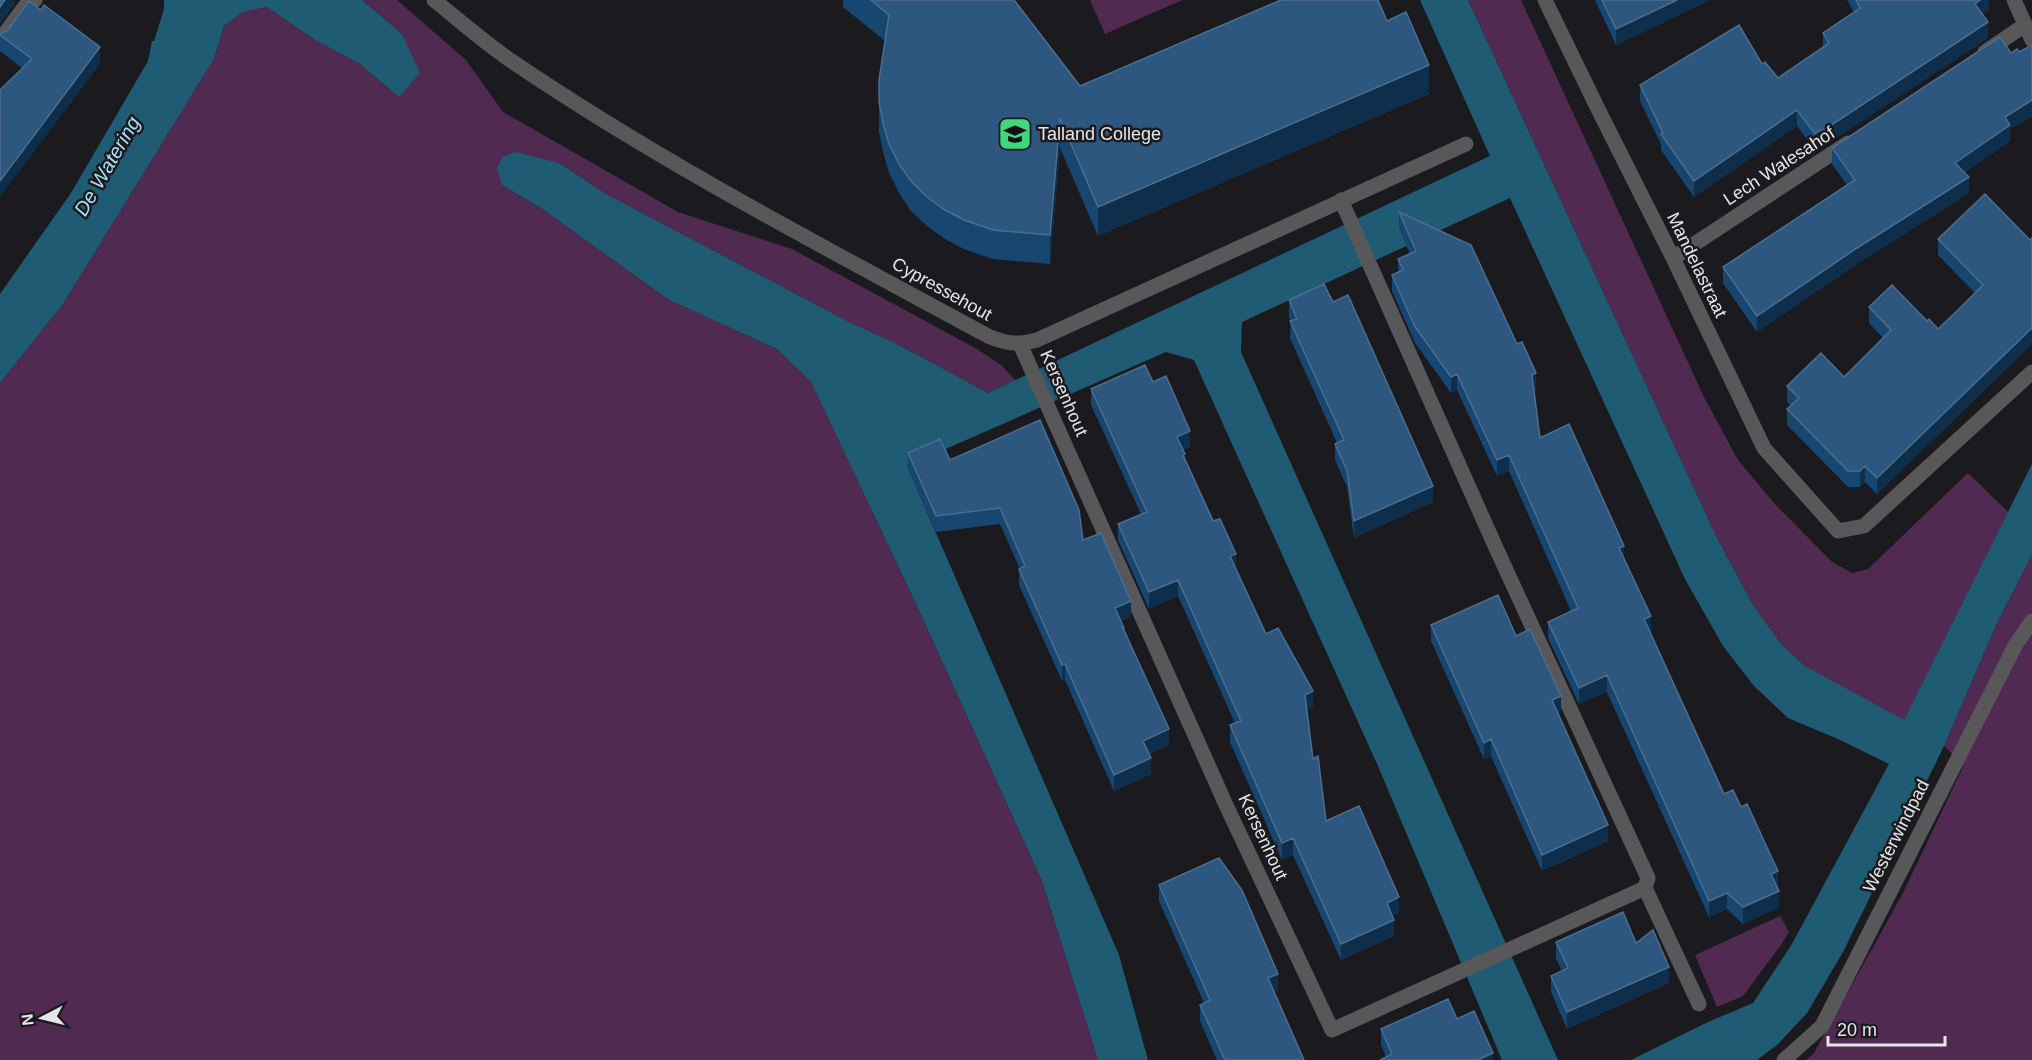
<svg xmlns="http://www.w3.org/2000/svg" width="2032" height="1060" viewBox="0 0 2032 1060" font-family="Arial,sans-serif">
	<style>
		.green { fill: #502a51 }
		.water { fill: #1f5c73 }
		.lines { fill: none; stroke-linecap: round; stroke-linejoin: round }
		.minor { stroke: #585759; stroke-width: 15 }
		.wall { fill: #174671 }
		.shaded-wall { fill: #0f2e4b }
		.building { fill: #2d577e; stroke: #4a6e8f; stroke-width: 1.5 }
		.labels { text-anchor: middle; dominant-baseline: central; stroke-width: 5; stroke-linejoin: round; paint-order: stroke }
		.poi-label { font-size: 18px; fill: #e6e6e9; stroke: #1b1b1f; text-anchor: start }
		.street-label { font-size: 18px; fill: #e6e6e9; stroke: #1b1b1f }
		.water-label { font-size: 20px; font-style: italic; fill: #addff5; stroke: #1b1b1f }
	</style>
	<rect width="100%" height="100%" fill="#1b1b1f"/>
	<path class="green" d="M362,0H397L466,60L503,112L678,212L792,249L977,349L1001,365L1015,380L988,393L899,345L851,323L608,195L559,163L502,185L541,208L669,300L777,349L811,382L917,606L1042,881L1098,1060H0V383L63,304L214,59L224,26L243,12L267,7L315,40L360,64L399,97L402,34Z
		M1090,0H1182L1105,34Z
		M1468,0H1521L1704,397L1738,460L1774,503L1832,562L1852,573L1868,569L1968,473L2008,512L1904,721L1805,666L1781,644L1753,605L1716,536Z
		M2032,555V1060H1806L1814,1053L1902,895L1964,765L1944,746L1997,623Z
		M1780,916L1789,932L1781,945L1743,996L1717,1007L1695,955Z"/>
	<path class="water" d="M164,0H362L402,34L420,73L399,97L360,64L315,40L267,7L243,12L224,26L214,59L63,304L0,383V294L71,193L148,61L152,41H154L164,9Z
		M1420,0H1468L1716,536L1753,605L1781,644L1805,666L1904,720L2032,464V555L1997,623L1944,746L1843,952L1807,1013L1777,1045L1757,1060H1631L1708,1022L1753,1003L1792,944L1889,764L1838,739L1788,718L1754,686L1723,646L1685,579L1510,198L1242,322L1241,352L1558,1060H1502L1378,766L1194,360L1166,352L907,466L1119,955L1148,1060H1098L1042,881L917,606L811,382L777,349L669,300L541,208L502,185L497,169L502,157L515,152L559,163L608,195L851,323L899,345L988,393L1490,156Z"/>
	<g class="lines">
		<path class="minor" d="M434,0C460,21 485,43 513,62C665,165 828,249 990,337C1009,344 1017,345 1037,340L1466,144
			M1545,0L1598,109L1673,258L1764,448L1838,531L1864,526L2032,372
			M2014,0L2032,40
			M0,40L26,5L35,0
			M1985,52L2025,25
			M1673,258L1848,143
			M1020,344L1226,805L1332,1030L1645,888L1648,878L1496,548L1341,200
			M1645,888L1699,1004
			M1784,1060L1822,1026L2016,644L2032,621"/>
	</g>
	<path class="wall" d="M843,0H1014L1080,86L1387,21L1429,94L1098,236L1060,148L1050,264L993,259L964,249L945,239L927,226L911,211L899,193L889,173L883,152L879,131V80L885,41L843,7Z
		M1595,0H1710L1616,45Z
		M1847,0H1989V10L1983,14L1988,38L1821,148L1820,146L1815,150L1797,126L1694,197L1661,150V144L1640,101V85L1762,64L1778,78L1823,48V33L1854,12Z
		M0,33L100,64L22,68L0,51Z
		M2032,45V116L2010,129V141L1964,173L1969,193L1857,264L1757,332L1723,283V267L1847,185L1832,164V148L2011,53L2019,52Z
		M1399,212L1536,390L1534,391L1540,438L1624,557L1650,632L1724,794L1778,887L1779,907L1743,924L1727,909L1709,917L1607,692L1579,704L1548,638V622L1571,611L1509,471L1497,476L1457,390L1451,393L1415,343L1392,291V275L1398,272V259L1410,254L1399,228Z
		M2032,238V344L1877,494L1865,482L1860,487H1848L1787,425V409L1791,406L1787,402V386L1844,377L1883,338L1869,323V307L1927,321L1938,329L1975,293L1938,255V239L2030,240Z
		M1289,300L1333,302L1433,502L1354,538L1347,487L1335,460V444L1337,443L1290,338L1291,321L1289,317Z
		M1091,389L1190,447L1183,450L1185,458L1266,634L1313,707L1307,710L1313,759L1326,821L1399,913L1392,916L1394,936L1341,960L1293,855L1282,860L1230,742V725L1235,723L1178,596L1149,609L1118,540V524L1141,514L1091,405Z
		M908,453L950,460L1083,540L1131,616L1121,621L1124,631L1169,745L1149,754L1151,774L1114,791L1065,680L1062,681L1019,585V569H1020L1000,524L936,532L908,469Z
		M1431,625L1516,636L1561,712L1558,713L1608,841L1542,871L1491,756L1484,759L1431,641Z
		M1159,885L1278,990L1274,992L1304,1060H1217L1200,1021V1005L1204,1003L1159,901Z
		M1556,942L1636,943L1669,983L1567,1029L1551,992V976L1562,971L1556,959Z
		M1457,1019L1493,1060L1386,1057L1381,1045V1029Z"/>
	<path class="shaded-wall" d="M5,0H14V5L0,24V7Z
		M1677,0H1710L1616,45V29Z
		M1980,0H1989V10L1975,20V4Z
		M1988,22V38L1821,148V132Z
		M100,47V64L0,197V181Z
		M1429,65V94L1098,236V207Z
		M2032,100V116L2010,129V141L1955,179V163L2005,117Z
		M1797,110V126L1694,197V181Z
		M1060,118V148L1050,264V235Z
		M1820,130V146L1815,150V134Z
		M1969,177V193L1857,264L1757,332V316L1857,248Z
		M2032,328V344L1877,494V478Z
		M1536,373V390L1532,391V375Z
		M1457,374V390L1451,393V377Z
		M1190,431V447L1177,453V437Z
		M1509,455V471L1497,476V460Z
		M1865,466V482L1860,487V471Z
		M1433,486V502L1354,538V521Z
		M1624,546V562L1619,548Z
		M1236,554V570L1230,556Z
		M1178,580V596L1149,609V592Z
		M1131,601V616L1115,623V608Z
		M1651,616V632L1644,635V619Z
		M1065,664V680L1062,681V665Z
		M1607,675V692L1579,704V688Z
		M1313,691V707L1305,711V695Z
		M1561,696V712L1552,716V700Z
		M1169,729V745L1143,756V741Z
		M1491,739V756L1484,759V743Z
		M1151,758V774L1114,791V775Z
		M1608,825V841L1542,871V855Z
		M1293,838V855L1282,860V843Z
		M1778,871V887L1771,890V874Z
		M1779,891V907L1743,924V907Z
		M1727,893V909L1709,917V901Z
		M1399,897V913L1387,919V903Z
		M1394,920V936L1341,960V944Z
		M1669,967V983L1567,1029V1012Z
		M1278,974V990L1268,994V978Z
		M1493,1053V1060H1478Z"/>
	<path class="building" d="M0,0H5L0,7Z
		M871,0H1014L1080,86L1281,0H1378L1387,21L1406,12L1429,65L1098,207L1060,118L1050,235L993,230L964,220L945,210L927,197L911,181L899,164L889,144L883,123L879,102V80L889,15Z
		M1602,0H1677L1616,29Z
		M1856,0H1980L1975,4L1988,22L1821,132L1820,130L1815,134L1797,110L1694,181L1661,134L1663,133L1640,85L1739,25L1762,64L1765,62L1778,78L1829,43L1823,33L1860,8Z
		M29,1L41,10L44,5L100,47L0,181V90L32,59L0,35V33H3L8,30Z
		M2000,37L2011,53L2017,49L2019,52L2032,45V100L2005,117L2010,125L1955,163L1969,177L1857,248L1757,316L1723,267L1855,180L1832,148Z
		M1985,194L2030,240L2032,238V328L1877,478L1865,466L1860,471H1848L1787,409L1799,398L1787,386L1821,353L1844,377L1891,330L1869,307L1892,285L1927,321L1929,319L1938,329L1961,307L1983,285L1938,239Z
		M1399,212L1471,245L1517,344L1522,342L1536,373L1532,375L1540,438L1569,424L1624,546L1619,548L1651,616L1644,619L1724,794L1733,790L1741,807L1747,804L1778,871L1771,874L1779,891L1743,907L1727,893L1709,901L1607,675L1579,688L1548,622L1578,608L1509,455L1497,460L1457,374L1451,377L1415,327L1392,275L1403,270L1398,259L1416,251Z
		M1324,284L1333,302L1348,295L1433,486L1354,521L1347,471L1335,444L1344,440L1290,321L1297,319L1289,300Z
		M1145,365L1153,382L1166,376L1190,431L1177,437L1185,454L1183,455L1213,521L1220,519L1236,554L1230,556L1266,634L1278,628L1313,691L1305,695L1313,759L1318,756L1326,821L1359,806L1399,897L1387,903L1394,920L1341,944L1293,838L1282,843L1230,725L1241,721L1178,580L1149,592L1118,524L1147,512L1091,389Z
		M1040,420L1079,510L1083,540L1101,533L1131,601L1115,608L1124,628H1123L1169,729L1143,741L1151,758L1114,775L1065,664L1062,665L1019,569L1025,566L1000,508L936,516L908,453L940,439L950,460Z
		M1498,595L1516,636L1530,629L1561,696L1552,700L1608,825L1542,855L1491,739L1484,743L1431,625Z
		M1219,858L1242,890L1278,974L1268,978L1304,1060H1225L1200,1005L1210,1000L1159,885Z
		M1623,912L1636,943L1653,930L1669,967L1567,1012L1551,976L1568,968L1556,942Z
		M1448,999L1457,1019L1474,1011L1493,1053L1478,1060H1380L1392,1054L1381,1029Z"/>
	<defs>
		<g id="school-square" transform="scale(1.725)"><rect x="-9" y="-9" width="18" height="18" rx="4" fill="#3dd77d" stroke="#1b1b1f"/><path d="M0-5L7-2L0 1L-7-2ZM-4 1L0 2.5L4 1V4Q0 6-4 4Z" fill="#111"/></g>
	</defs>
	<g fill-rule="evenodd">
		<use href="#school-square" x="1015" y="134"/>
	</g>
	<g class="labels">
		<g class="poi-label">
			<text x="1038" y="134">Talland College</text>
		</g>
		<g class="street-label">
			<text transform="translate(1779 166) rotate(-33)">Lech Walesahof</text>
			<text transform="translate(1697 265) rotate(64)">Mandelastraat</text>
			<text transform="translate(942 289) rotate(29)">Cypressehout</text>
			<text transform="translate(1064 393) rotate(66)">Kersenhout</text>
			<text transform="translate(1896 836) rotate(-63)">Westerwindpad</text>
			<text transform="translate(1263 837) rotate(65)">Kersenhout</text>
		</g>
		<g class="water-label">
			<text transform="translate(107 166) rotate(-60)">De Watering</text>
		</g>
	</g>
	<g transform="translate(42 1018) rotate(263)" stroke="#1b1b1f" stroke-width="4.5" paint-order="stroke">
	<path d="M0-4.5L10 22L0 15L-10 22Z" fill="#e6e6e9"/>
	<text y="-9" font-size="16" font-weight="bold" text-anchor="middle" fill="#e6e6e9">N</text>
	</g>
	<path d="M1828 1036v9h117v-9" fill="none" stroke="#e6e6e9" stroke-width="3"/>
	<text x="1837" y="1036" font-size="18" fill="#e6e6e9" stroke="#1b1b1f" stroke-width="4.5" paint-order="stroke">20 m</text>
</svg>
